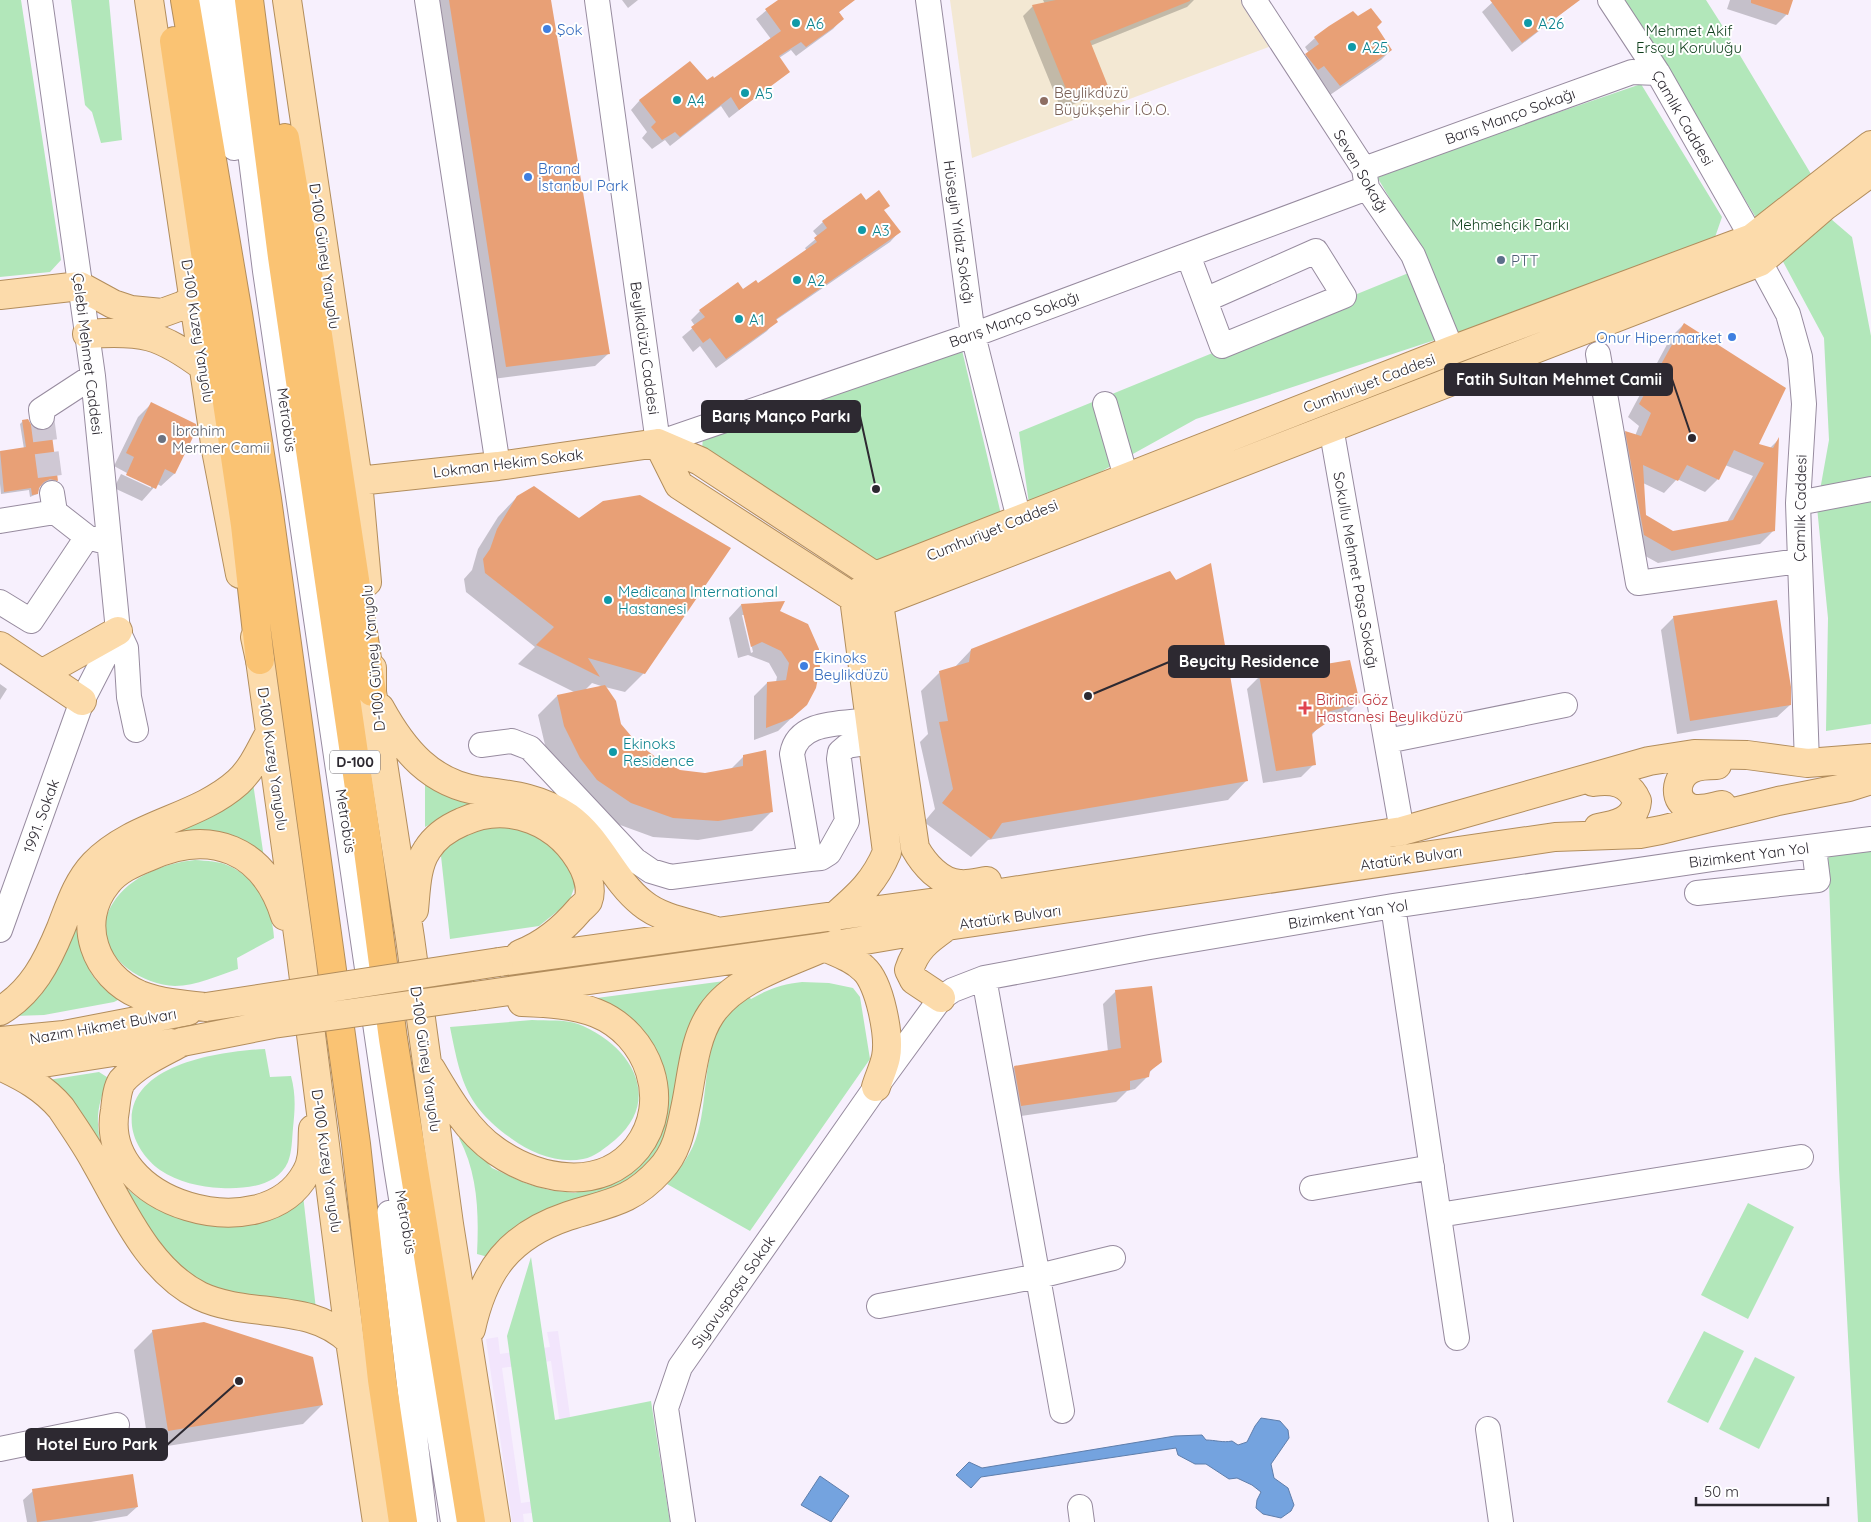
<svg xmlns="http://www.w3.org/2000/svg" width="1871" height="1522" viewBox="0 0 1871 1522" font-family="Quicksand,sans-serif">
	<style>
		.built { fill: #f2e5fc; fill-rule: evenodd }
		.education { fill: #f3e8d3 }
		.green { fill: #b2e7ba }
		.water { fill: #74a3df; stroke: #5f7eab }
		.shadow { fill: #0003; fill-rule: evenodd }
		.building { fill: #e8a076; fill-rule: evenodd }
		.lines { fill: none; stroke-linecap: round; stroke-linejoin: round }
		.minor-tunnel { stroke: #cfc8d4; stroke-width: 24; stroke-dasharray: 24 12; stroke-linecap: butt }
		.minor-casing { stroke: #978b9f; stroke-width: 26 }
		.major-casing { stroke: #b28d5c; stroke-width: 30 }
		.highway-casing { stroke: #b28d5c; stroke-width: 30 }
		.minor { stroke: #fff; stroke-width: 24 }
		.major { stroke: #fcdbab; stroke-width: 28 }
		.highway { stroke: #fac373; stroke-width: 28 }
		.major-bridge-casing { stroke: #b28d5c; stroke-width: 30; stroke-linecap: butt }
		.major-bridge { stroke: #fcdbab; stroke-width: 28 }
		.culture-dot { fill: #0f9aa8; stroke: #fff; stroke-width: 2 }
		.shop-dot { fill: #3f7fe0; stroke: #fff; stroke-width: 2 }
		.education-dot { fill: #8d6e63; stroke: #fff; stroke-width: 2 }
		.service-dot { fill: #5c6f8a; stroke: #fff; stroke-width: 2 }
		.worship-dot { fill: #6b7280; stroke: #fff; stroke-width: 2 }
		.health-dot { fill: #e0444e; stroke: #fff; stroke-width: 2 }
		.labels { text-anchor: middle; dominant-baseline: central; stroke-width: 4; stroke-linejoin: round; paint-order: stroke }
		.shield { fill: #fff; stroke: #6c696f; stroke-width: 1 }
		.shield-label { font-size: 14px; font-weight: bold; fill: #2d2931 }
		.culture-label { font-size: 15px; fill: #0d838f; stroke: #fff; text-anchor: start }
		.shop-label { font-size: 15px; fill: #366cbe; stroke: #fff; text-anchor: start }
		.park-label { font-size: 15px; fill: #0e3e1b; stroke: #fff }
		.education-label { font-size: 15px; fill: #785e54; stroke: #fff; text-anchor: start }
		.street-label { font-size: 15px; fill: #2d2931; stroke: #fff }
		.service-label { font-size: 15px; fill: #4e5e75; stroke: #fff; text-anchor: start }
		.worship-label { font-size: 15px; fill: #5b616d; stroke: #fff; text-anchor: start }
		.health-label { font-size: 15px; fill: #be3a42; stroke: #fff; text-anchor: start }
		.leader { fill: none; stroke: #2d2931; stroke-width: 2 }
		.callout-dot { fill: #2d2931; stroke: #fff; stroke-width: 2 }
		.callout { fill: #2d2931; stroke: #2d2931; stroke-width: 2 }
		.callout-label { font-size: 16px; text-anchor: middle; font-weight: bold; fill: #fff }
	</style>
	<rect width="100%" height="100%" fill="#f7f0fd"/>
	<path class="built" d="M558,1331L585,1522L572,1508L523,1514L524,1522H512L486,1339L498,1337L500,1354L550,1347L547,1332ZM551,1361L570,1496L521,1503L502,1368Z"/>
	<path class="education" d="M950,0H1243L1274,45L972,158Z"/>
	<path class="green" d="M0,0H21L61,260L50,272L0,277Z
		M71,0H109L122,140L101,143L92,112L85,105Z
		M1624,0H1706L1720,22L1811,174L1758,221Z
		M1641,84L1722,217L1713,243L1458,340L1430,267L1376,175Z
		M1831,219L1852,237L1871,336V724L1826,731L1828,618L1817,507L1829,440L1824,338L1780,256Z
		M1411,272L1438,339L1196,419L1030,511L1019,432Z
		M961,346L1004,527L875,570L702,451L703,436Z
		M425,781L499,803L454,812L425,827Z
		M250,782L253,783L264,858C249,847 231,838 212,836C174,831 116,851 93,883C81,899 79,919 81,938C83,951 87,970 96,980C102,987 113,993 120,999L114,1002L44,1015L14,1016C30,1002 46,987 55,967C69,935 75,893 101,868C132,836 180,829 219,809C231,802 240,791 250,782Z
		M491,823L534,833L570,862L576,883L569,902L539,926L450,939L441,856L450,839Z
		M1871,851V1522H1858L1839,1169L1828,853Z
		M195,860C207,861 219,861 229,866C256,877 273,910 274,938L237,958L238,969C219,975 196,986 175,986C135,985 85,946 113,903C130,876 165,863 195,860Z
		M732,980L673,1130L642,1174L488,1257L477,1254C479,1214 478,1174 459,1138L463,1135L492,1168L525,1183L549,1190L575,1193L605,1183L664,1088L660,1056L633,1024L598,1004L597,998Z
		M802,982L829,983L853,988L860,997L870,1059L750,1231L667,1184C680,1169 693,1152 698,1132C709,1093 702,1042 730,1011C735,1005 743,1001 748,996L751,999C768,989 783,984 802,982Z
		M532,1020C546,1021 565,1019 578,1024C628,1043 665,1097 615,1140C606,1147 595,1157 583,1159C558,1164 531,1153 512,1139C465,1105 461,1081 450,1027Z
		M265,1049L270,1077L291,1076C296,1094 295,1110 293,1128C292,1139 292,1152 288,1162C277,1187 244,1189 221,1188C200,1187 178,1182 160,1170C146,1160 134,1143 132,1126C125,1064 221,1051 265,1049Z
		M99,1072L110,1079C79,1128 111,1196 166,1211C174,1213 188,1209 196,1208C232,1204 267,1199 303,1195L316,1309L213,1291L171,1263L48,1080Z
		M1748,1203L1794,1227L1748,1319L1701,1295Z
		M531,1257L555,1420L651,1401L670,1522H533L507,1336Z
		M1704,1331L1744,1351L1708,1423L1667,1402Z
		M1755,1357L1795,1377L1759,1449L1719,1429Z"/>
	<path class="water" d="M1261,1418L1280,1421L1288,1430L1289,1438L1271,1464L1274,1478L1288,1488L1294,1505L1291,1511L1281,1518L1263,1514L1256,1508L1257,1500L1261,1492L1252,1485L1237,1478L1229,1479L1206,1464H1195L1178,1455L1176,1448L981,1477L971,1488L956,1475L969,1462L982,1468L1175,1436L1202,1435L1206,1440C1215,1440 1223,1443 1232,1441L1238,1445L1247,1442L1255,1426Z
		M820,1476L849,1496L831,1522L801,1505Z"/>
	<path class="shadow" d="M435,0H550L608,354L595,366L493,379Z
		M622,0H638L628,8Z
		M779,0L851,2L838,13L842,19L833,29L796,56L791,50L779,58L788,72L729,118L721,106L670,146L665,140L652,149L642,138L647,132L631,110L640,100L714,79L771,39L756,19Z
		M1043,0H1194L1187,7L1090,46L1106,86L1097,95L1061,109L1023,16L1033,6L1045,4Z
		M1495,0H1575L1576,2L1512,52L1482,12Z
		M1730,0H1791L1787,14L1776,25L1727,9Z
		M1358,18L1375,27L1391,50L1381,60L1330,95L1297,64L1309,53L1305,47L1315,38Z
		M865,202L899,232L890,242L776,320L767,331L716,368L700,346L693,352L682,337L695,326L691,320L700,311L758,284L807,251L805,248L818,237L813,231L823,222Z
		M1684,324L1757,445L1770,448L1777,441L1773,531L1760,544L1658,563L1631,548L1613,445L1626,432L1635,436L1639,426L1628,417L1671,337ZM1725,465L1753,476L1727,522L1673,532L1645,516L1643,483L1664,493L1677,479L1705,492L1718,479Z
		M151,404L196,429L174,474L161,486L157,484L142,501L114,488L121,474L151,488V486L114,466L138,417Z
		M23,421L37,431L57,481L55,483L47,482L41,484L37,494L30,497L29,490L1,494L0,484V452L24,449L20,424Z
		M517,497L644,673L625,692L605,687L620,725L636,744L656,759L680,771L705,774L730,770L744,756L771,812L752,831L698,840L653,837L612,822L561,777L545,745L538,715L557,696L574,692L518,664L535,647L466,592L464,579L472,570L478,549L498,517ZM592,683L604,687L585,690Z
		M1176,582L1246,781L1228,800L988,840L971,857L924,822L935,809L920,742L928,734L921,691L940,672L954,668L971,650Z
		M741,605L779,612L806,704L778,731L754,740V696L767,683L776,682L777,677L769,663L748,655L738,658L729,618ZM742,615H745L753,652L751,653Z
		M1674,617L1790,705L1777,717L1677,734L1661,630Z
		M1260,676L1358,703L1345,716L1324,721L1311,736L1314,764L1301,777L1263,783L1247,689Z
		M0,684L7,689L0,700Z
		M1116,991L1160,1061L1149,1073L1148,1076L1135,1089L1127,1091L1116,1102L1008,1118L1002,1080L1014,1067L1108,1052L1103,1004Z
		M153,1331L322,1405L303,1424L149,1449L134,1350Z
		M33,1491L137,1507L127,1516L91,1522H27L23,1500Z"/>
	<path class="building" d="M449,0H551L610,354L506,367Z
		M778,0H855L839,12L844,19L833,28L806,47L801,42L779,56L790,72L739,110L731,97L680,137L675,132L662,140L651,127L656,122L639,100L690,61L707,80L713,76L714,78L781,31L765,9Z
		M1056,0H1190V1L1090,41L1108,86L1071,101L1032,5Z
		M1490,0H1580L1522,43Z
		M1751,0H1793L1788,15L1751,3Z
		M1371,8L1382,22L1377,27L1392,50L1340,86L1324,66L1318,70L1305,54L1319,44L1314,37L1329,26L1353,11L1358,16Z
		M879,190L890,206L884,210L901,232L776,319L778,322L726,359L710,338L703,343L691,327L705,317L699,310L738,282L743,289L756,280L758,283L817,242L814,238L827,228L822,221L861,193L866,200Z
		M1684,323L1786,388L1759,444L1773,448L1779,437L1775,531L1672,551L1644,535L1625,431L1641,436L1651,413L1639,404ZM1734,450L1764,463L1733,520L1673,531L1646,515L1643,465L1678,481L1687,465L1719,480Z
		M151,402L196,424L197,429L175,474L165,469L156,489L126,475L134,457L126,453Z
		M28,419L32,426L37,430H44L51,428L58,481L50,479L44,482L39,488L38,494L32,495L31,488L4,492L0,451L26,447L22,420Z
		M534,486L579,518L603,501L640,495L731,548L645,674L588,658L600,677L536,645L554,627L485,573L483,559L490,549L497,529L517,496Z
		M1211,563L1248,781L1002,823L991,839L942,803L953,789L939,722L948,721L939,671L969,662L971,649L1170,571L1176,580Z
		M1777,600L1791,687V705L1690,721L1673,616Z
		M785,601L780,611L808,624L819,649L820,668L816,688L807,705L792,718L766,728L767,682L786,680L789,663L781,651L762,642L751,647L741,604Z
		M1350,660L1360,703L1327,712L1325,724L1312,733L1316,765L1276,771L1259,675Z
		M605,685L616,701L621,724L637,743L657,758L680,770L705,773L743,766V755L766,750L773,812L718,821L673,818L631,803L597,780L580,758L564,726L557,695Z
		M1152,986L1162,1062L1150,1071L1149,1077L1130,1081V1090L1021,1106L1014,1066L1121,1048L1115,990Z
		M204,1322L313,1357L323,1405L168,1431L152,1330Z
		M133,1474L138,1507L37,1522L32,1489Z"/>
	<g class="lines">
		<path class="minor-tunnel" d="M42,417L52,493"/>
		<g class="minor-casing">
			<path id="minor" d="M208,0L234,148
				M231,0L265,271L309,571L396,1167L453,1522
				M427,0L498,466
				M597,0L658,443L973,335L1367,188
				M928,0L973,335L1019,519
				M1254,0L1364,169L1367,188L1413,255L1452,350
				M1610,0L1658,73L1752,238
				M1364,169L1632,72L1658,73
				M1188,255L1222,346L1344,296L1316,251L1205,300
				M1760,262L1788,314L1800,357L1804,404L1798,503L1807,763
				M1598,354L1638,583L1799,561
				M1105,404L1126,477
				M42,417L41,410L93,376
				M1331,427L1402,831
				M52,493L55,512L87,537L102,541
				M1798,503L1871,489
				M0,521L55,512
				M0,602L31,621L87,537
				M118,631L126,648L129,697L136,730
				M1387,741L1565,705
				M481,745L512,741L530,748L635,860L651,871L671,877L810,859L792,754C798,720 842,724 870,720
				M810,859L821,858L829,853L847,821L839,759L840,752L847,746L873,742
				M1697,893L1818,880L1814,848
				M1393,906L1457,1338
				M0,930L82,701L118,631L93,376L40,0
				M984,978L1062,1411
				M1312,1188L1432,1167
				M389,1213L425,1522
				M1439,1215L1801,1157
				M879,1306L1039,1276L1113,1258
				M1488,1429L1501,1522
				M0,1449L117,1425
				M1080,1507L1082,1522
				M683,1522L666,1408L680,1367L876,1087L941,998L953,990L984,978L1150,947L1393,906L1713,859L1871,839"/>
		</g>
		<g class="major-casing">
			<path id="major" d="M149,0L216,450L240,574
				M287,0L358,481L367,582
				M0,295L80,286L113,304L131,310L162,313L184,305L192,298
				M87,334C142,330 160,334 204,367
				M658,443L679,485L854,598L878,603L1760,262L1825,206L1871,172
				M658,443L700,461L875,576L915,848C924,864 940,883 960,884C968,885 979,882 987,881
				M358,481L498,466L658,443
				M854,598L875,576L1452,350L1752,238L1871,145
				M255,637L260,660L301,956L350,1341L377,1522
				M0,646L82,701
				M372,668V692L410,938L449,1224L496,1522
				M43,673L118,631
				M380,708C403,750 431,784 481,791C513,795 541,798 568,817C600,840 612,879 642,903C661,919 690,923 713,930
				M1717,765C1708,765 1699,765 1691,769C1675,777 1672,802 1691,808C1701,811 1712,807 1722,805
				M1593,782C1612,779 1629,782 1637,801C1635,821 1615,825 1598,828
				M414,910C416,891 416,866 427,850C435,837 448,828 462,822C509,800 561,822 584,868C588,877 592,891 588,901C586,904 582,907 580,909C563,929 544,945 520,954
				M833,918C858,896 874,883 887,852L854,598
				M499,962L981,896L1402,831L1649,761L1694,754L1747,755L1807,763L1871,758
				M474,996L824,947L947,926L1555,837L1640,834L1661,830L1778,801L1849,787L1871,780
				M941,998L914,980L909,970C916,948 928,940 946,927
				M206,1007C184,1005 161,1003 140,995C95,976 75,922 107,883C117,870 133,863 148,857C211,828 264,849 285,916
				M0,1011C32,992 47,962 61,928C70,905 77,882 94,864C134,823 197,819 238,782C252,769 260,751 269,734
				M0,1041L64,1035L188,1011
				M182,1042C162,1053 138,1063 122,1081C117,1088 116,1102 115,1110C97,1205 264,1251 306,1173C314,1160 312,1144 313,1129
				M1,1065L43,1063L171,1043
				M0,1066C24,1077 44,1088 61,1108C73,1126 86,1144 96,1163C123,1210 149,1271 200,1296C249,1319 310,1301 350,1341
				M431,1069C448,1098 468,1132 496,1151C538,1180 601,1193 637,1148C673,1102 649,1034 596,1013C573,1004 547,1003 522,1002
				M471,1329C484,1270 509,1236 568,1216C608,1203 630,1203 660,1170C678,1151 681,1128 686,1104C692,1075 694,1039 711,1014C735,978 787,964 824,947C838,953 853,958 864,969C880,983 890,1037 886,1057C884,1067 879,1077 876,1087"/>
		</g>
		<g class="highway-casing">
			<path id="highway" d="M185,0L238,314L267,499L356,1144L382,1380L403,1522
				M249,0L282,257L367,843L393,1039L471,1522
				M174,41L245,525L260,660
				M285,138L315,315L372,692"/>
		</g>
		<use href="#minor" class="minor"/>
		<use href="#major" class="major"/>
		<use href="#highway" class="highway"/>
		<g class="major-bridge-casing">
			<path id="major-bridge" d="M206,1007L499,962
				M182,1042L273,1024L474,996"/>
		</g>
		<use href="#major-bridge" class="major-bridge"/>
	</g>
	<g class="culture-dot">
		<circle cx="796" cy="23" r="5"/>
		<circle cx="1528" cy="23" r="5"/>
		<circle cx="1352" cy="47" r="5"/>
		<circle cx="745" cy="93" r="5"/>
		<circle cx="677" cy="100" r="5"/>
		<circle cx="862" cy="230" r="5"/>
		<circle cx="797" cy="280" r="5"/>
		<circle cx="739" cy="319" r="5"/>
		<circle cx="608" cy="600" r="5"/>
		<circle cx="613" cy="752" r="5"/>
	</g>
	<g class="shop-dot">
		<circle cx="547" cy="29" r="5"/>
		<circle cx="528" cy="177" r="5"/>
		<circle cx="1732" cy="337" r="5"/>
		<circle cx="804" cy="666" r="5"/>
	</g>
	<circle class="education-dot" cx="1044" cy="101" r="5"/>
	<circle class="service-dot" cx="1501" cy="260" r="5"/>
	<circle class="worship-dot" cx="162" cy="439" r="5"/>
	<path class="health-dot" d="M1302.5 700.5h5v5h5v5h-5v5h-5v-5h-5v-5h5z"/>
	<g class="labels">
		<rect class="shield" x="330" y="750.5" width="50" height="23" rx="4"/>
		<g class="shield-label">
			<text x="355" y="762">D-100</text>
		</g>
		<g class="culture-label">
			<text x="806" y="23">A6</text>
			<text x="1538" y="23">A26</text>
			<text x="1362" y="47">A25</text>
			<text x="755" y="93">A5</text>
			<text x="687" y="100">A4</text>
			<text x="872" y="230">A3</text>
			<text x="807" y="280">A2</text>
			<text x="749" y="319">A1</text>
			<text x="618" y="591">Medicana International<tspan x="618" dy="17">Hastanesi</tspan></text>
			<text x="623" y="743">Ekinoks<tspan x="623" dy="17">Residence</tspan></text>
		</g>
		<g class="shop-label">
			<text x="557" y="29">Şok</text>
			<text x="538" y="168">Brand<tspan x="538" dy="17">İstanbul Park</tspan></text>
			<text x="1722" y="337" text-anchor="end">Onur Hipermarket</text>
			<text x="814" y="657">Ekinoks<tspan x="814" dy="17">Beylikdüzü</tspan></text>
		</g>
		<g class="park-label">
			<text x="1689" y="30">Mehmet Akif<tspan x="1689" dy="17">Ersoy Koruluğu</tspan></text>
			<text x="1510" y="224">Mehmehçik Parkı</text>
		</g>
		<g class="education-label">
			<text x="1054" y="92">Beylikdüzü<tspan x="1054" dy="17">Büyükşehir İ.Ö.O.</tspan></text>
		</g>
		<g class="street-label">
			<text transform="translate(1510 116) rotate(-20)">Barış Manço Sokağı</text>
			<text transform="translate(1683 118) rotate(60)">Çamlık Caddesi</text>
			<text transform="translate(1361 171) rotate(60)">Seven Sokağı</text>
			<text transform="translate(959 232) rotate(82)">Hüseyin Yıldız Sokağı</text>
			<text transform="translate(325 256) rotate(82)">D-100 Güney Yanyolu</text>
			<text transform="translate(1014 319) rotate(-20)">Barış Manço Sokağı</text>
			<text transform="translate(198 331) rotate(81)">D-100 Kuzey Yanyolu</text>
			<text transform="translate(645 348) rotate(82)">Beylikdüzü Caddesi</text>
			<text transform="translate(88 354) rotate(83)">Çelebi Mehmet Caddesi</text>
			<text transform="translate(1369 383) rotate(-21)">Cumhuriyet Caddesi</text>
			<text transform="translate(287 420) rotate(82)">Metrobüs</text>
			<text transform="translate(508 463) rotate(-7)">Lokman Hekim Sokak</text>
			<text transform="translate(1800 508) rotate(-89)">Çamlık Caddesi</text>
			<text transform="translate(992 530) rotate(-22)">Cumhuriyet Caddesi</text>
			<text transform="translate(1356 570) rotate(80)">Sokullu Mehmet Paşa Sokağı</text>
			<text transform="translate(373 658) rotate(-95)">D-100 Güney Yanyolu</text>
			<text transform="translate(273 759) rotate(82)">D-100 Kuzey Yanyolu</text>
			<text transform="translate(41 816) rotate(-70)">1991. Sokak</text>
			<text transform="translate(346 821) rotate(81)">Metrobüs</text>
			<text transform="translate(1749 855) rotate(-7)">Bizimkent Yan Yol</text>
			<text transform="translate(1411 858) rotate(-8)">Atatürk Bulvarı</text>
			<text transform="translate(1348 914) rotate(-9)">Bizimkent Yan Yol</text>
			<text transform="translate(1010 917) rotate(-8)">Atatürk Bulvarı</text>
			<text transform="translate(103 1026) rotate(-10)">Nazım Hikmet Bulvarı</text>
			<text transform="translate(426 1059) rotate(82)">D-100 Güney Yanyolu</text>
			<text transform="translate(327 1161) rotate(82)">D-100 Kuzey Yanyolu</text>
			<text transform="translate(406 1222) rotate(80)">Metrobüs</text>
			<text transform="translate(733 1292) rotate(-55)">Siyavuşpaşa Sokak</text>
		</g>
		<g class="service-label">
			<text x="1511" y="260">PTT</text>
		</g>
		<g class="worship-label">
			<text x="172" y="430">İbrahim<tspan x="172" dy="17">Mermer Camii</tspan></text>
		</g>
		<g class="health-label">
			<text x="1316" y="699">Birinci Göz<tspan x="1316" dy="17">Hastanesi Beylikdüzü</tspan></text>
		</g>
	</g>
	<path class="leader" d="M1692 438L1672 379M876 489L860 416M1088 696L1169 662M239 1381L167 1445"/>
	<g class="callout-dot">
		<circle cx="1692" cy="438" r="5"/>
		<circle cx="876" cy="489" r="5"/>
		<circle cx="1088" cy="696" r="5"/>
		<circle cx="239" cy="1381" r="5"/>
	</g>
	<g class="callout">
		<rect x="1445" y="364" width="227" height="31" rx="5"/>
		<rect x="702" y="401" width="158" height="31" rx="5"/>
		<rect x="1169" y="646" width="160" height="31" rx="5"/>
		<rect x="26" y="1429" width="141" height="31" rx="5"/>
	</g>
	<g class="callout-label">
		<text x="1559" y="385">Fatih Sultan Mehmet Camii</text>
		<text x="781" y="422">Barış Manço Parkı</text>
		<text x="1249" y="667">Beycity Residence</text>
		<text x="97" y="1450">Hotel Euro Park</text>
	</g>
	<path d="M1696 1497v8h132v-8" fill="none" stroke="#2d2931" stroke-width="2.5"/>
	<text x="1704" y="1497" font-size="15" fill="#2d2931" stroke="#ffffff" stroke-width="4" paint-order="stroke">50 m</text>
</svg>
